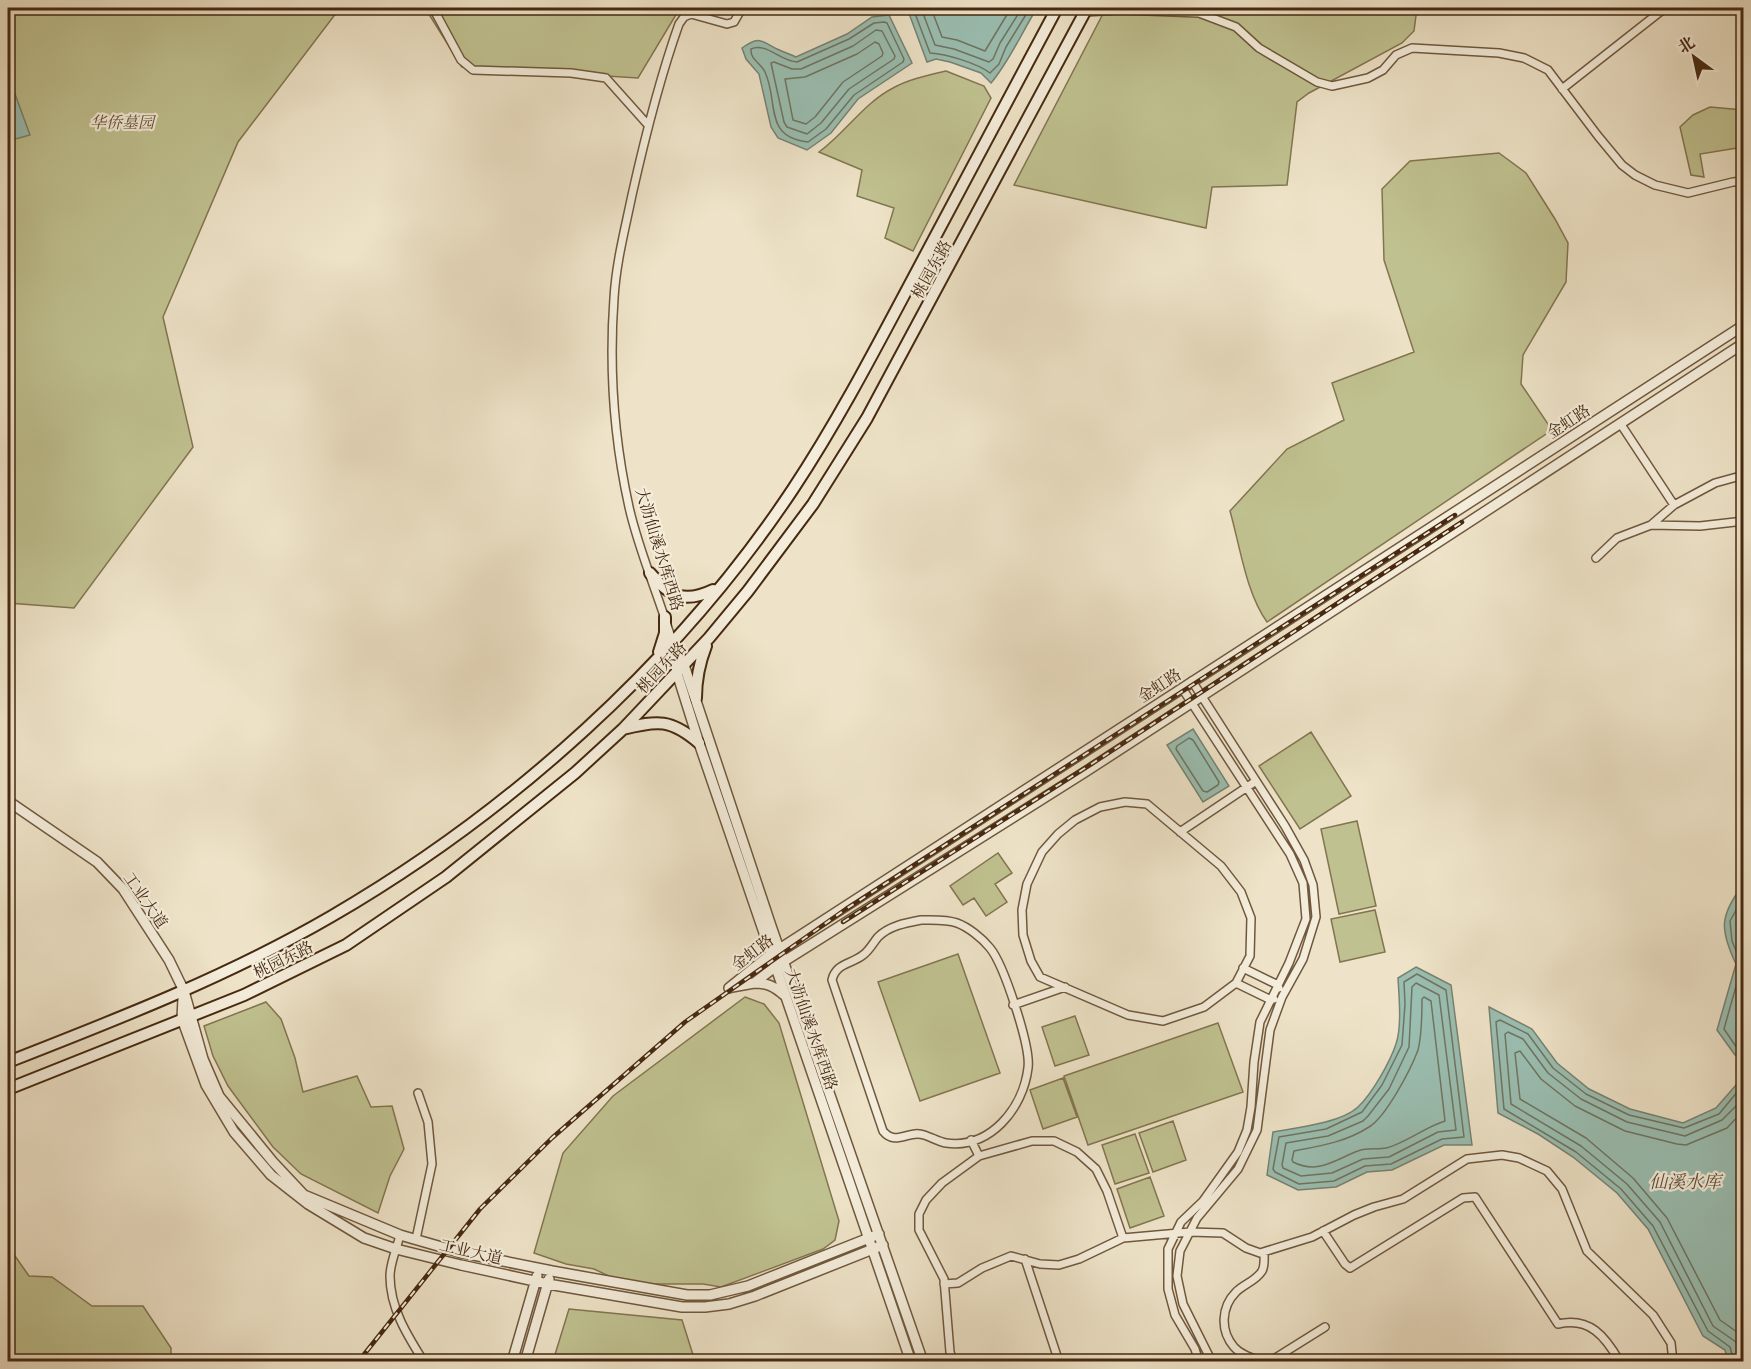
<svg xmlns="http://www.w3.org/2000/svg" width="1751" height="1369" viewBox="0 0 1751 1369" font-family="'Libre Caslon Text','Noto Serif SC',serif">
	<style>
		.green { fill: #c0c190; stroke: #837550; stroke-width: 1.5 }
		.water { fill: #9abeb1; stroke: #788271; stroke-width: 1.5 }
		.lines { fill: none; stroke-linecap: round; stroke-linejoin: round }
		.shore { stroke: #707460; stroke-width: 1.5 }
		.minor-casing { stroke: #70583e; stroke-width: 10 }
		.tertiary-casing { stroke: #70583e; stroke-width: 12 }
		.secondary-casing { stroke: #462910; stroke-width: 14 }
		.minor { stroke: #f4eddb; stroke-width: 7 }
		.tertiary { stroke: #f4eddb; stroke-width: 9 }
		.secondary { stroke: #f4eddb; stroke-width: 10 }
		.rail-casing { stroke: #462910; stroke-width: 4.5 }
		.rail { stroke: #f4eddb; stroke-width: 2; stroke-dasharray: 7; stroke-linecap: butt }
		.labels { text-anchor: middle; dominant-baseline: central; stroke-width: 4.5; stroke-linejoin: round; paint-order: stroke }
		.park-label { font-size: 16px; font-style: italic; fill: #644f30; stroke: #f4eddb }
		.street-label { font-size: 16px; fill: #462910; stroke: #f4eddb }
		.water-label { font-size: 18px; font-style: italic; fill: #5b4e38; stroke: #f4eddb }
	</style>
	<rect width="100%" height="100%" fill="#eee3c8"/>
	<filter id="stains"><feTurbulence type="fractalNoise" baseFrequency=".00333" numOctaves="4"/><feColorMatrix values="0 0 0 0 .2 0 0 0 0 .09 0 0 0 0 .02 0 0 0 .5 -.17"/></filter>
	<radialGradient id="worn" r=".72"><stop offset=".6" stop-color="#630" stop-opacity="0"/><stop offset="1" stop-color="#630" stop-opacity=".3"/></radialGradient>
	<path class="green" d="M8,8H340L238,142L163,317L193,447L74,608L8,603Z
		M425,8H680L638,78L462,67Z
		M1106,8H1417L1414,31L1402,43L1309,93L1297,102L1287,185L1212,187L1206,228L1014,185Z
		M946,71L984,86L991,98L913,251L885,238L894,208L857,196L862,170L819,152C845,133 864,103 893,88C909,79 929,75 946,71Z
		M1710,107L1743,110V147L1700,154L1704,177L1691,175L1680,127L1693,115Z
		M1499,153L1526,173L1555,219L1568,243L1566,282L1523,355L1521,384L1552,430L1267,622C1246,593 1240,546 1230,511L1287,449L1344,420L1332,383L1414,352L1384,260L1382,189L1410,161Z
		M1311,732L1351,796L1300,829L1259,766Z
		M1357,821L1376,906L1339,914L1321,829Z
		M998,853L1012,873L995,884L1007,902L986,916L974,898L963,905L950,886Z
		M1375,910L1385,952L1340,962L1331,919Z
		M958,954L1000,1073L920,1101L878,982Z
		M745,997L764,1004L779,1023L839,1221L835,1240L823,1249L721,1287L703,1284H640L615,1279L594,1269L566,1264L534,1253L563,1153L613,1096Z
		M266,1002L281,1019L295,1058L303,1092L357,1076L371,1107L392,1106L404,1149L390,1176L378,1213L301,1174L273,1147L228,1086L213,1056L204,1026Z
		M1075,1016L1089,1055L1055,1066L1042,1027Z
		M1218,1023L1243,1092L1088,1145L1064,1076Z
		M1063,1078L1077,1117L1043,1129L1030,1090Z
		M1173,1121L1186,1160L1153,1172L1139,1133Z
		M1135,1134L1149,1173L1115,1184L1102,1145Z
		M1150,1177L1164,1216L1130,1228L1117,1189Z
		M8,1246L29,1276L52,1277L92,1306H143L171,1348V1361H8Z
		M569,1309L682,1320L695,1361H553Z"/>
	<path class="water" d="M907,8H1037C1022,32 1009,62 991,83L981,73L950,62L936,59L927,62Z
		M889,15L912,63L858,99L831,133L807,150L778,138L771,127L759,74L746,59L742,48C760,35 761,41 777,49C783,52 790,54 796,57L847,34L872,17Z
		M8,94H15L30,135L8,141Z
		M1193,729L1229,786L1203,802L1167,745Z
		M1743,885V1056L1735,1055L1717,1030L1736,964C1720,930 1719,916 1743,885Z
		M1416,967L1451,985L1472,1145H1444L1392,1170L1367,1172L1336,1187L1298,1190L1267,1175L1273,1132C1296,1128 1341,1123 1358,1107C1372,1094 1390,1062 1396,1044C1402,1026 1399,997 1398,978Z
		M1489,1007L1532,1029L1557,1063L1589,1089L1630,1109L1683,1123L1716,1108L1736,1085H1743V1361H1728L1725,1350L1703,1336L1648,1229L1617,1193L1573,1157L1538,1134L1498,1113Z"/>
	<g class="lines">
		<path class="shore" d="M913,8L930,53C946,54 977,63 990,73L999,64L1006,47L1030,8
			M921,8L935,45L954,49L989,62L993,59L1000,43L1022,8
			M931,8L942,37L957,40L985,51L1011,8
			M884,22L887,23L904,59L903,62L854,95L826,129L808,142C763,137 779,102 765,72C761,63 750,60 751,49C766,42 780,61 797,62L849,39L874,23Z
			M876,30L882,31L895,56L894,59L849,89L821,123L807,134L787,127L784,122L771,63L774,62L792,69H801L853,46Z
			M875,42L879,44L883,53L882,56L843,82L815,117L806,124L793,120L785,79L805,77L857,54Z
			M1189,738L1193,740L1219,782L1218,785L1207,792L1203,791L1176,749L1177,746Z
			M1744,896L1730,921L1732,941L1742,965L1724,1029L1737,1048L1744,1050
			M1417,974L1446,990L1464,1137L1442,1139L1391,1164L1365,1166L1334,1181L1299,1184L1275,1172L1273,1169L1279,1137L1326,1129L1362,1112L1382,1085L1402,1045L1405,1004L1404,982Z
			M1416,983L1439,995L1456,1130L1438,1132L1389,1157L1363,1159L1332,1173L1301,1176L1283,1168L1282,1165L1286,1143L1328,1136L1363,1121L1368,1116L1389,1089L1409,1047L1412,987Z
			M1424,997L1431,1001L1445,1121C1425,1127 1404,1144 1386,1148C1377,1150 1367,1147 1358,1151C1336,1159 1318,1175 1293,1162L1292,1160L1294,1151C1320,1146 1346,1142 1369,1127C1386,1117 1411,1069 1418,1050C1422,1035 1422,1014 1422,999Z
			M1744,1110L1727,1128L1686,1145L1677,1144L1625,1131L1575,1106L1541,1079L1520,1051L1515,1053L1520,1099L1586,1138L1633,1178L1667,1218L1720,1320L1744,1337
			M1734,1362L1730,1347L1708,1331L1653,1226L1621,1189L1576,1152L1504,1109L1496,1022L1500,1020L1528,1034L1553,1068L1586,1094L1629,1115L1684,1128L1719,1114L1738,1091L1744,1090
			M1741,1362L1736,1342L1713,1326L1660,1222L1627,1184L1581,1146L1511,1104L1505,1034L1508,1032L1523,1039L1548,1073L1581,1099L1627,1122L1685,1136L1722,1120L1744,1098"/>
		<g class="minor-casing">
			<path id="minor" d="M433,8L461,60L473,70L571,73L606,78L648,125
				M1085,12L1121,10L1199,13L1236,27L1259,48L1317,82L1332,86L1368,78L1383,70L1396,55L1412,48L1499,53L1524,58L1548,70L1598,136L1622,165L1635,175L1655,185L1688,193L1733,182L1744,181
				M1562,89L1665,8
				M1620,423L1674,505
				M1651,525L1700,526L1744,521
				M1596,558L1617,538L1651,525L1674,505L1715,483L1744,475
				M672,641C659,596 639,552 629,507C614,439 609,367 614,298C616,263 625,229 632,195C645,137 659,80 679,24L684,17L691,14L727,24L734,22L742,8
				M1192,681L1285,826L1304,860L1313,885L1316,917L1303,959L1282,997L1270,1030L1257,1130L1238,1169L1197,1218L1180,1251L1177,1276L1183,1304L1212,1362
				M1182,688L1290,854L1303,883L1306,919L1289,963L1260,1022L1254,1062L1251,1107L1247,1130L1238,1152L1203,1201L1181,1222L1168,1249V1289L1175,1315L1195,1349L1199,1362
				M1125,802L1147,804L1221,866L1241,892L1251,918L1250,956L1236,983L1204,1007L1163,1021L1128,1015L1040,977L1031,961L1023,935L1022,910L1027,884L1042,852L1058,834L1075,820L1100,807Z
				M1180,832L1256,781
				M921,920C932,920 946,919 957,923C968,927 982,938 990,948C1004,965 1031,1047 1028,1068C1023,1109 990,1149 946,1143C939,1142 931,1137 924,1135C909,1129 896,1147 883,1131L832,980C836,963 850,965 863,955C869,951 873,943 878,937C889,926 905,923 921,920Z
				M1243,968L1278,985L1279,988
				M1236,983L1271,1000L1274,999
				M1013,1005L1065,987
				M971,1140L979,1156
				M1323,1231L1345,1264L1350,1268L1463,1198L1475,1197L1558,1324C1590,1317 1605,1336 1620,1362
				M400,1235C397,1248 390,1263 390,1276C390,1308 407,1335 424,1362
				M416,1239L432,1164L428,1122L418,1093
				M1025,1259L1059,1362
				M944,1284L958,1283L982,1268L1011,1256L1040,1264L1059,1265L1079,1259L1123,1238L1190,1232L1223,1233L1246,1248L1260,1253L1312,1237L1354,1215L1374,1207L1403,1199L1467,1159L1502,1155L1519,1158L1547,1171L1562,1189L1587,1251L1653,1315L1671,1343L1673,1362
				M953,1362L950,1352L944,1279L919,1230V1214L926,1200L942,1183L979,1156L1032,1141H1054L1077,1152L1096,1169L1107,1191L1123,1238
				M1264,1362C1254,1359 1241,1355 1234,1347C1220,1331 1221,1307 1236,1292C1244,1284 1256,1281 1262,1271C1265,1266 1264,1258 1264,1252
				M1269,1362L1325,1327"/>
		</g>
		<g class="tertiary-casing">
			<path id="tertiary" d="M672,641L684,665L771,926L923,1362
				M674,650L677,673L699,743L911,1362
				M8,801L97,862L123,889L169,960L184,991L203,1059L219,1096L273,1162L304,1195L400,1235L459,1252L552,1271L687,1295H710L748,1286L879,1234
				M754,983C767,983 774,986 784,995
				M732,987L754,983L775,967L1085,772L1744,343
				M729,988L770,955L798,937L1744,325
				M183,998L182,1019L206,1085L234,1132L271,1175L308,1204L364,1238L396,1249L461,1265L548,1284L682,1307H705L729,1304L755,1296L883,1245
				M512,1362L537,1276
				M525,1362L549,1279"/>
		</g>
		<g class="secondary-casing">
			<path id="secondary" d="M650,573C669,596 684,604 713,590
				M659,652L665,633V617
				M696,698C696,679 699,664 706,646
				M623,729C658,720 671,719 699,743
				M8,1062C118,1019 229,976 332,916C511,812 678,662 793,489C840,418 879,342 919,267C965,180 1011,94 1057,8
				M8,1089L244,995L346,945L446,877L575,773L623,729L709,638L748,591L813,504L867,418L1087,8"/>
		</g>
		<use href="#minor" class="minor"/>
		<use href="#tertiary" class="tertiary"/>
		<use href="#secondary" class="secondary"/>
		<g class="rail-casing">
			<path id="rail" d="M843,922L1093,763L1462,522
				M358,1362L480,1209L552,1138L685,1022L846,909L1455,515"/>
		</g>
		<use href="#rail" class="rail"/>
	</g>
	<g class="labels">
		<g class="park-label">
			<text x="122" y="122">华侨墓园</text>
		</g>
		<g class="street-label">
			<text transform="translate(931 269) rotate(-61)">桃园东路</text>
			<text transform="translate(1568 421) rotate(-33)">金虹路</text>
			<text transform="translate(660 549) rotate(73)">大沥仙溪水库西路</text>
			<text transform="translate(661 667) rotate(-47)">桃园东路</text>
			<text transform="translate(1159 685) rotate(-33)">金虹路</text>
			<text transform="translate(146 900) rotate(55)">工业大道</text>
			<text transform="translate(752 952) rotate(-37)">金虹路</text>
			<text transform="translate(283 959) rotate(-26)">桃园东路</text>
			<text transform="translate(812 1029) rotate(71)">大沥仙溪水库西路</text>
			<text transform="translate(471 1251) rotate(13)">工业大道</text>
		</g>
		<g class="water-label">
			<text x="1685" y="1182">仙溪水库</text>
		</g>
	</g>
	<rect width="1751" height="1369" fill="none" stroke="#eee3c8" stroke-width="30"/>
	<rect x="9" y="9" width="1733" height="1351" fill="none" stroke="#462910" stroke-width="3"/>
	<rect x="15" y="15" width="1721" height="1339" fill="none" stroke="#462910" stroke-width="1.5"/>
	<g transform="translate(1694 57) rotate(327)" stroke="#f4eddb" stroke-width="4.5" paint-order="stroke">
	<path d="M0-4.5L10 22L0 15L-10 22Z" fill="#462910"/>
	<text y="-9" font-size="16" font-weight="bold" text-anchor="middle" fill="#462910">北</text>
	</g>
	<rect width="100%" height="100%" filter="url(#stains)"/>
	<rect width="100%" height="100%" fill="url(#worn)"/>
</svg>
